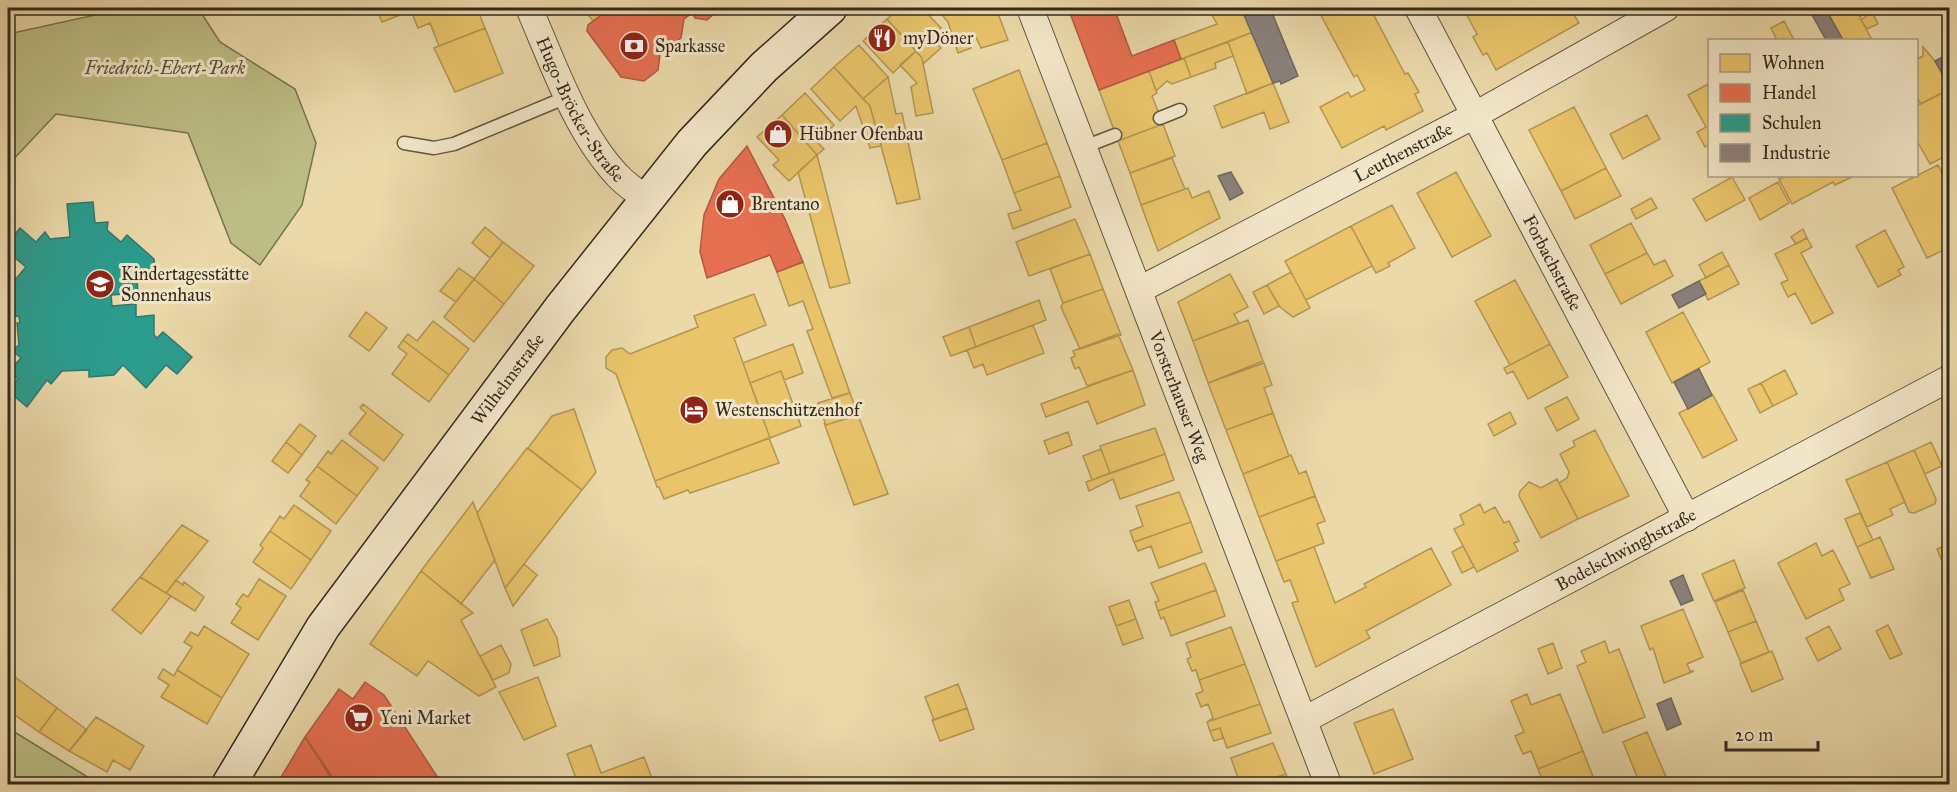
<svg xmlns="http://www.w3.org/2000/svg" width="1957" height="792" viewBox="0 0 1957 792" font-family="'IM FELL Great Primer',serif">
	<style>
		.green { fill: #bdbe85; stroke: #787452; stroke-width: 1.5 }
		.homes { fill: #e9c46a; stroke: #b29653; stroke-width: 1.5 }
		.shops { fill: #e76f51; stroke: #b15a42; stroke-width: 1.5 }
		.schools { fill: #2a9d8f; stroke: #2d7a6d; stroke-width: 1.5 }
		.industry { fill: #8a817c; stroke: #706760; stroke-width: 1.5 }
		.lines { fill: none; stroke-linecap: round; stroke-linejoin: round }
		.service-casing { stroke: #615641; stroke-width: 15 }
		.minor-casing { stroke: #615641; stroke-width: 28 }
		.secondary-casing { stroke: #332a1e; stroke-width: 36 }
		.service { stroke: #f2e6c8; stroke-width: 12 }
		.minor { stroke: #f2e6c8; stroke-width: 26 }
		.secondary { stroke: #f2e6c8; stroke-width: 33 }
		.labels { text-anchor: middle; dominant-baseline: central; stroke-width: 6; stroke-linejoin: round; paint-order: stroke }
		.poi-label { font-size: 18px; fill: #332a1e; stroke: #f2e6c8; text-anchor: start }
		.park-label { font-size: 18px; font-style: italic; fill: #564f38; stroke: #f2e6c8 }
		.street-label { font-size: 18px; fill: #332a1e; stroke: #f2e6c8 }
	</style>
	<rect width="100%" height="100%" fill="#ebd9aa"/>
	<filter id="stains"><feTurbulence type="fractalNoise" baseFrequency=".00333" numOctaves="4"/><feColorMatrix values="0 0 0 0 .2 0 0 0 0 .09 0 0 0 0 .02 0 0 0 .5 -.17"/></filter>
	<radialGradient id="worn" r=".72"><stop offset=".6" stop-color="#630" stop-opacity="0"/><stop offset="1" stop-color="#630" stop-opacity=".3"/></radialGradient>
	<path class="green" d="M127,8H198L220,42L295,89L316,143L302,205L260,265L231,243L188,133L56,114L8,165V34Z
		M8,728L99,784H8Z"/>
	<path class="homes" d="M376,8H397L400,15L382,22Z
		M419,8H477L485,28L439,46L430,23L418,28L411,11Z
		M583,8H611L593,21Z
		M900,8H922L941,28L931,37L941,48L923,64L922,58L887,19Z
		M928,8H996L1008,40L981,48L975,35L967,38L971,48L958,53L948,22L937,9L933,13Z
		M1208,8H1241L1253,32L1181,59L1174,40L1217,24Z
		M1317,8H1370L1405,74L1408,73L1419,92L1415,94L1423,111L1386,130L1384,126L1342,148L1320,107L1348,92L1351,97L1365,90L1357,75L1354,77Z
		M1463,8H1515L1516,10L1521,8H1570L1579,23L1496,70L1487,53L1483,55L1473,37L1477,34Z
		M1591,8H1607L1595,15Z
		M1830,8H1855L1872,40H1843L1826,9Z
		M1855,8H1869L1870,10L1860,17Z
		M1872,12L1878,24L1867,29L1861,20Z
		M887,19L916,51L893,73L863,41Z
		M1784,21L1794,40H1772L1776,38L1771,28Z
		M485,28L503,73L455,92L434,48Z
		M1253,32L1273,83L1247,94L1228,42Z
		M1228,42L1233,56L1215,63L1216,68L1191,77L1184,58Z
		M859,45L888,77L863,99L834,67Z
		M1923,47L1935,61L1950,89L1921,104L1916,96V60L1923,56Z
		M916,51L922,58L933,113L916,116L911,87L917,83L900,65Z
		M1184,58L1191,77L1172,84L1167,81L1156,91L1149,71Z
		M834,67L870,106L881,146L870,148L856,106L840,121L811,89Z
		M1019,70L1047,143L1002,160L973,89Z
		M1149,71L1157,93L1152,96L1163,124L1118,141L1099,90Z
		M888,77L896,114L902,113L920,199L897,204L870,106L863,99Z
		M1273,83L1289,122L1270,129L1264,112L1222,128L1214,106Z
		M1708,84L1710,144L1705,147L1697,132L1706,127L1688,95Z
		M1950,89V123L1946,125L1950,131V145L1946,147L1950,154L1930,164L1916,139V106Z
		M805,93L834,125L817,142L824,149L817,155L782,115Z
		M1574,107L1606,168L1561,191L1529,130Z
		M782,115L817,155L789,181L773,165L779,160L757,137Z
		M1647,115L1660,139L1623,159L1610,134Z
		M1163,124L1175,156L1130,173L1118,141Z
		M1047,143L1060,176L1014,193L1002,160Z
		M817,155L850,283L830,288L798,172Z
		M1172,158L1185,189L1141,205L1130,173Z
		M1938,165L1950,189V247L1927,258L1892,188Z
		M1606,168L1621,196L1575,219L1561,191Z
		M1456,172L1491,236L1452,257L1417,193Z
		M1060,176L1071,207L1013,229L1008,214L1021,210L1014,193Z
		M1787,176H1854L1835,185L1833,182L1792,204L1779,179Z
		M1732,177L1745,200L1706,221L1693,199Z
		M1778,182L1789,203L1760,220L1749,198Z
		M1188,188L1192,198L1209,191L1220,218L1158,251L1141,205Z
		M1651,198L1657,208L1636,219L1631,209Z
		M1392,205L1415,248L1388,263L1390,266L1376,273L1351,226Z
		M1075,219L1090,254L1029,276L1016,242Z
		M1631,223L1647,253L1605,274L1590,245Z
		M1351,226L1372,266L1306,300L1285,261Z
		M485,227L503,242L490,258L472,243Z
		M1803,229L1807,238L1796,244L1791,237Z
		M1885,230L1904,267L1898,270L1901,275L1878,287L1856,246Z
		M1807,238L1812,247L1801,253L1833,313L1812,324L1795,293L1788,297L1781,283L1788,280L1775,254Z
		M503,242L534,266L504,304L474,279Z
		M1722,252L1729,265L1706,278L1699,265Z
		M1647,253L1654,265L1665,260L1673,276L1621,304L1605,274Z
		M1090,254L1103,289L1063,303L1050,269Z
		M803,262L814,292L850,393L832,398L807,331L813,329L803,301L789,306L777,272Z
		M1729,265L1739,284L1708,300L1699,281Z
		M459,268L474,279L456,302L440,291Z
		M1291,272L1310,308L1293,317L1280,307L1267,285Z
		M1230,274L1248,307L1234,314L1239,323L1193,341L1178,302Z
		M474,279L504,304L474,342L444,317Z
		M1515,280L1550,344L1510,365L1475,301Z
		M1267,285L1279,306L1264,314L1253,292Z
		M1103,289L1121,335L1080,349L1061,307L1063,303Z
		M754,294L766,325L734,338L770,438L655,481L616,374L606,368V357L612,350L622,348L630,354L698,327L694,316Z
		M1039,300L1046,320L976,347L969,327Z
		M366,312L387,328L369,351L349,336Z
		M1683,312L1710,362L1672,383L1646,332Z
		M1248,320L1263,361L1208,383L1193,341Z
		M433,321L469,349L449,375L403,340L408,334L417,341Z
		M1033,325L1044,353L987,375L983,364L974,368L967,350Z
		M969,327L976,347L951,356L943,337Z
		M1118,334L1133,370L1087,386L1079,367L1075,369L1071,358L1075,356L1073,351Z
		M403,340L449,375L429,402L392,374L407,354L398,347Z
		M793,344L803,373L784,380L781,371L750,383L743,363Z
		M1550,344L1568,377L1528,399L1513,371L1507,374L1504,368Z
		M1264,363L1272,385L1264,388L1273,413L1226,430L1208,383Z
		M1133,370L1145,405L1097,424L1088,401L1046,417L1041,404Z
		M1785,370L1797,394L1773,406L1761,383Z
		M781,371L801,426L770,438L750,383Z
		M1761,383L1773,406L1760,413L1748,389Z
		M850,393L858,415L826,425L818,403Z
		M1713,395L1737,440L1703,458L1679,413Z
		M1567,397L1579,419L1557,431L1545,408Z
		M363,404L403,435L384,461L349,434L366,413L360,408Z
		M574,409L596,472L582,490L528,448L552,416Z
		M1510,412L1516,424L1494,436L1488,424Z
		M1273,413L1289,456L1243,474L1226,430Z
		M858,415L888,494L854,505L824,423L826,425Z
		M300,424L316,436L302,455L286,442Z
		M1155,428L1165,454L1110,473L1100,446Z
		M1595,430L1629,496L1578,519L1559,483L1567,478L1569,472L1560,454L1575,446L1573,441Z
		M1068,432L1072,445L1049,454L1044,441Z
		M769,438L779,463L690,493L688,490L664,499L659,487H657L655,481Z
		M342,440L378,468L357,496L317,466L328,451L331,454Z
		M286,442L302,455L288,473L272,461Z
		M1931,442L1942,466L1925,474L1914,450Z
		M527,448L582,490L505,588L477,513Z
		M1101,449L1110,473L1092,480L1083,456Z
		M1914,450L1936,499L1935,504L1914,513L1909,512L1887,462Z
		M1165,454L1174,480L1120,499L1113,479L1089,491L1086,482Z
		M1291,455L1299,474L1306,471L1315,496L1259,517L1243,474Z
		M1887,462L1905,502L1890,509L1893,515L1867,527L1846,480Z
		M317,466L357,496L336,524L300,496L310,482L306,480Z
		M1557,479L1578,519L1541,538L1519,496L1520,491L1529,482L1541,488Z
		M1179,492L1191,522L1134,542L1130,531L1143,526L1136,506Z
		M1315,496L1325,521L1317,524L1324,543L1276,561L1259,517Z
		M473,502L495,560L461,604L421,571Z
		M1480,504L1484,513L1495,507L1504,523L1509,521L1519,541L1514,543L1518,551L1477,572L1454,529L1464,524L1460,515Z
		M294,505L331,531L311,560L270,531L280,516L284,519Z
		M1860,513L1873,540L1857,547L1845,519Z
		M1191,522L1202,552L1159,568L1151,546L1138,551L1134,542Z
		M182,525L208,541L166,593L140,577Z
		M270,531L311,560L291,589L253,562L263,548L260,545Z
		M1880,537L1894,569L1871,578L1857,547Z
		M1816,543L1822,556L1833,550L1850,584L1839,589L1844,600L1806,619L1778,563Z
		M1950,544V557L1942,561L1937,549Z
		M1463,546L1474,567L1462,573L1452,552Z
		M1314,547L1335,603L1366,587L1364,584L1431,548L1451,585L1366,631L1370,638L1316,667L1292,603L1298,601L1290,580L1284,582L1276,561Z
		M1950,557V577L1942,561Z
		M1734,560L1745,588L1714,601L1702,574Z
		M1205,563L1216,590L1158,611L1155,602L1159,601L1151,583Z
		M524,564L537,575L513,606L505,588Z
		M421,571L473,613L461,620L496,687L479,696L428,661L417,676L370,644Z
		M140,577L171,596L141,634L112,610Z
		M259,579L286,596L258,640L231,623L241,608L236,604L243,594L248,597Z
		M176,580L183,585L184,582L204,597L195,611L166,593Z
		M1216,590L1225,616L1171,636L1164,617L1161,619L1158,611Z
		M1743,590L1756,621L1728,632L1715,602Z
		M1129,600L1136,619L1116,626L1109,607Z
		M1683,609L1703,657L1687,664L1690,671H1694L1664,683L1653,648L1650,650L1641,626Z
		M547,619L557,638L560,656L534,666L521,630Z
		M1136,619L1143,638L1123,645L1116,626Z
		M1756,621L1769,652L1741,663L1728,632Z
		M1888,625L1902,654L1890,659L1876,631Z
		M204,626L249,654L222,698L177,670L192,647L184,642L191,632L198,636Z
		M1829,626L1841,649L1818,661L1806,638Z
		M1231,627L1245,664L1199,680L1196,670L1192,671L1187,659L1191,657L1186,643Z
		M1605,641L1609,653L1619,649L1645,717L1603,733L1577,666L1586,662L1581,651Z
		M1553,643L1562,668L1548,674L1538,649Z
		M501,645L511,664L509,673L493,680L480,656Z
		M1772,651L1783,679L1752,692L1740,664Z
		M1245,664L1260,704L1207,722L1213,718L1208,704L1201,707L1196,694L1203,691L1199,680Z
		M163,669L174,676L177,670L222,698L207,724L161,697L169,685L158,678Z
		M8,672L57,708L39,732L8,710Z
		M538,677L556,726L524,740L499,692Z
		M958,684L967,708L934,720L925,697Z
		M1527,694L1531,705L1560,694L1583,751L1538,769L1531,751L1523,754L1515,736L1524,732L1511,701Z
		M1260,704L1271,733L1227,748L1220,728L1210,731L1207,722Z
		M57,708L87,730L69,751L39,732Z
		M967,708L974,729L940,741L932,720Z
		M1393,709L1413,759L1374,774L1354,723Z
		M96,717L144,746L130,770L113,760L107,772L69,751Z
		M1220,728L1223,738L1214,741L1210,731Z
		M1647,732L1669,784H1640L1623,742Z
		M1273,743L1286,774L1256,784H1230L1229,781L1238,778L1231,758Z
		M591,745L601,773L644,757L654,784H578L567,754Z
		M1583,751L1594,779L1579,784H1544L1538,769Z
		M1286,774L1290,784H1256Z"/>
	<path class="shops" d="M611,8H717L716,12L707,20L695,18L692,13L684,19L681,38L660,54L658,70L644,81L621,77L587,31L588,25Z
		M1068,8H1114L1132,56L1174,40L1181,59L1099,90Z
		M747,146L785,219L803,262L777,272L770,255L707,278L700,252L704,215L719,179Z
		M365,682L384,695L442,784H337L305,737L339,689L353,699Z
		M305,737L325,768L335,784H277Z"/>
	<path class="schools" d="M93,202L95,223L108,222L107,230L121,242L127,235L154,259L156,277L137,279L138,293L111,295L112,306L136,304V317L154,315V335L157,338L163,332L192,357L177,374L166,365L146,388L123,365L114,375L89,377V370L62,371L51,384L47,380L27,407L8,391L18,379L9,371L21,358L12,350L19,345L17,323H20L19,316L8,317V279L14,281L26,267L8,252V242L20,228L36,242L45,232L50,239L70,237L67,204Z"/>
	<path class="industry" d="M1241,8H1270L1298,76L1281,84L1280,81L1273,83Z
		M1816,8H1825L1843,40H1826L1810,11Z
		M1950,53V86L1935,61Z
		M1231,172L1243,193L1230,200L1218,176Z
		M1699,281L1706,294L1679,308L1672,295Z
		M1699,369L1712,395L1688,409L1674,382Z
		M1950,514V531L1943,516Z
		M1683,575L1693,600L1681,605L1670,581Z
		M1671,698L1681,724L1667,730L1657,704Z"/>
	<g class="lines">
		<g class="service-casing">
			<path id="service" d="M1160,118L1180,110
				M404,143L434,148L454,144L567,97
				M1084,147L1115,135"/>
		</g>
		<g class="minor-casing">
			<g id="minor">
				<path id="s1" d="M529,8C553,63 576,131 617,175C625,184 636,191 646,199"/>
				<path id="s2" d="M1030,8L1328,784"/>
				<path id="s3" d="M1418,8L1687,518"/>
				<path id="s4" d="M1139,290L1475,115L1666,8"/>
				<path id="s5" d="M1304,720L1950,378"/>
			</g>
		</g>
		<g class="secondary-casing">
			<g id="secondary">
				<path id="s6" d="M229,784L323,627L560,309L692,143L764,67L830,8"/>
			</g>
		</g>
		<use href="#service" class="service"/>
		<use href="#minor" class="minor"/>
		<use href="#secondary" class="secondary"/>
	</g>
	<defs>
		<g id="restaurant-disc" transform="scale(1.5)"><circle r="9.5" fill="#8f2418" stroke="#f2e6c8"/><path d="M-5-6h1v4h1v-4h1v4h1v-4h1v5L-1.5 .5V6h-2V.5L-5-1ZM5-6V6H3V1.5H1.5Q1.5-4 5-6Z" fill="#fff"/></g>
		<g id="bank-disc" transform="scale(1.5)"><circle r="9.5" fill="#8f2418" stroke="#f2e6c8"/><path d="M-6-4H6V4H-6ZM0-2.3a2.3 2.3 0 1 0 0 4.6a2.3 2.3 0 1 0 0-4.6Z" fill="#fff"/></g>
		<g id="shop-disc" transform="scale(1.5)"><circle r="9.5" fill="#8f2418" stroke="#f2e6c8"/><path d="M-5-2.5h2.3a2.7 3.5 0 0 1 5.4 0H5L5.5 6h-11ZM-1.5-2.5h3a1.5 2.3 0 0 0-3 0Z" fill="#fff"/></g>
		<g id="school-disc" transform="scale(1.5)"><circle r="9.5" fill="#8f2418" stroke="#f2e6c8"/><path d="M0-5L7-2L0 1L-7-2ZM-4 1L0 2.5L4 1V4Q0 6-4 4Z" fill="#fff"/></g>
		<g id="hotel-disc" transform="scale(1.5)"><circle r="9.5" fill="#8f2418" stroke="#f2e6c8"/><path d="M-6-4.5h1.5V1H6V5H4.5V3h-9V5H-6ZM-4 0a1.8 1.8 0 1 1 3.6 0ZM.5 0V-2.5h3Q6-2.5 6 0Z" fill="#fff"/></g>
		<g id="supermarket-disc" transform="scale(1.5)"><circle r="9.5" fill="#8f2418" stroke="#f2e6c8"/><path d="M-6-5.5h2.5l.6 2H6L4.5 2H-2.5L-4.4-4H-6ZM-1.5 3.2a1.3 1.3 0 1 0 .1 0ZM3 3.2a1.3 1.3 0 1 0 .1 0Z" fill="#fff"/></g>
	</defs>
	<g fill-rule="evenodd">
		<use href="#restaurant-disc" x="882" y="38"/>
		<use href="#bank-disc" x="634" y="46"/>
		<use href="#shop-disc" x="778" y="134"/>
		<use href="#shop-disc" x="730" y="204"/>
		<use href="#school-disc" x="100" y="284"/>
		<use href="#hotel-disc" x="694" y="410"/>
		<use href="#supermarket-disc" x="359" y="718"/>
	</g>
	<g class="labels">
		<g class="poi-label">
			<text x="903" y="38">myDöner</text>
			<text x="655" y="46">Sparkasse</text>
			<text x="799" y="134">Hübner Ofenbau</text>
			<text x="751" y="204">Brentano</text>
			<text x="121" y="274">Kindertagesstätte<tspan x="121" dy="21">Sonnenhaus</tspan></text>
			<text x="715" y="410">Westenschützenhof</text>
			<text x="380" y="718">Yeni Market</text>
		</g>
		<g class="park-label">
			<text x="165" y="68">Friedrich-Ebert-Park</text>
		</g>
		<g class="street-label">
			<text stroke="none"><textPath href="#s1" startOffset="114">Hugo-Bröcker-Straße</textPath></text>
			<text stroke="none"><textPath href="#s4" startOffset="298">Leuthenstraße</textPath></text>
			<text stroke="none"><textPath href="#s3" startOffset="288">Forbachstraße</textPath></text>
			<text stroke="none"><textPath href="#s6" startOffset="492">Wilhelmstraße</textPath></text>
			<text stroke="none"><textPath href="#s2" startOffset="416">Vorsterhauser Weg</textPath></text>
			<text stroke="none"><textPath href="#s5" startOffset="364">Bodelschwinghstraße</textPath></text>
		</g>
	</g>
	<rect width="1957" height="792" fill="none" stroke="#ebd9aa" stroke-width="30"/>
	<rect x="9" y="9" width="1939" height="774" fill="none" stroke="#332a1e" stroke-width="3"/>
	<rect x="15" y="15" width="1927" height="762" fill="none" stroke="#332a1e" stroke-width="1.5"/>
	<rect x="1708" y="39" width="210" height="138" fill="#f2e6c8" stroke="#a69b84" stroke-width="1.5"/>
	<rect x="1720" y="54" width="30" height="18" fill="#e9c46a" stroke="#a69b84" stroke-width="1.5"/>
	<text x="1762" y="69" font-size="18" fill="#332a1e">Wohnen</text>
	<rect x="1720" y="84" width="30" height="18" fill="#e76f51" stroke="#a69b84" stroke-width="1.5"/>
	<text x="1762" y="99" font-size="18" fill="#332a1e">Handel</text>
	<rect x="1720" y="114" width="30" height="18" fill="#2a9d8f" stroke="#a69b84" stroke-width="1.5"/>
	<text x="1762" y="129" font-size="18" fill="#332a1e">Schulen</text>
	<rect x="1720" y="144" width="30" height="18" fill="#8a817c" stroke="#a69b84" stroke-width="1.5"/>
	<text x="1762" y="159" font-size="18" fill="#332a1e">Industrie</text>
	<path d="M1726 741v9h92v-9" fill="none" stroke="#332a1e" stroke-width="3"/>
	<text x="1735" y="741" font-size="18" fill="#332a1e" stroke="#f2e6c8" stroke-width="4.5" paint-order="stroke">20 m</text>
	<rect width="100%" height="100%" filter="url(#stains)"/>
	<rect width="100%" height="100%" fill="url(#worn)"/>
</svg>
